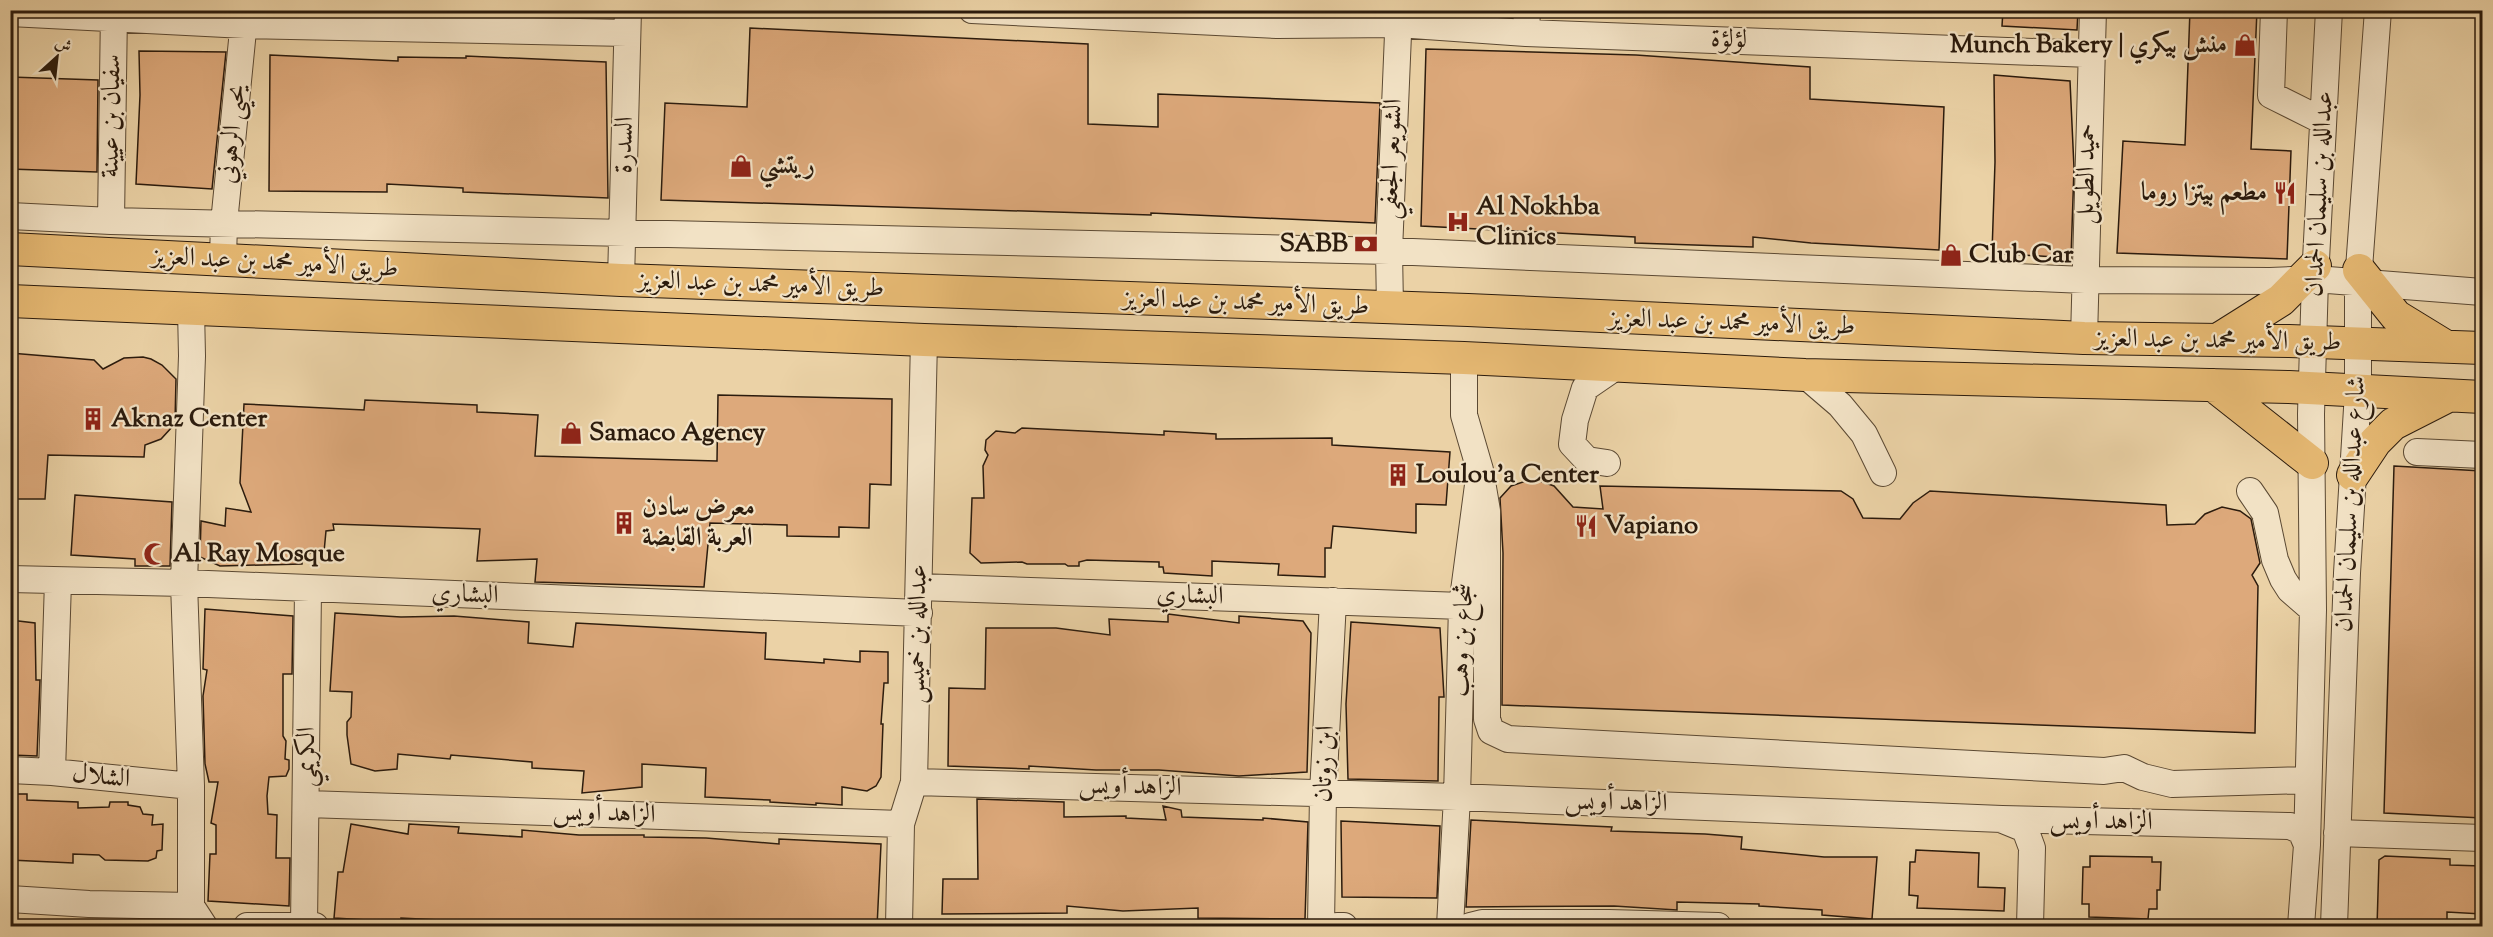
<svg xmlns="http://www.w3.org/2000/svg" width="2493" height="937" viewBox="0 0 2493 937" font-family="'Sorts Mill Goudy',Amiri,serif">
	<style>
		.building { fill: #dda97b; stroke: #2b1b0d; stroke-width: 1.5 }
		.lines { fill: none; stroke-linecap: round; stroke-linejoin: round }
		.minor-casing { stroke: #5b4933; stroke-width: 28 }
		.major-casing { stroke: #2b1b0d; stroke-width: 34 }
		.minor { stroke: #f2e2c5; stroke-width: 26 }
		.major { stroke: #e6b973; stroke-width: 32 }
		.labels { text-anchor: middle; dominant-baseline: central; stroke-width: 4.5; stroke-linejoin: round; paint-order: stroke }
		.street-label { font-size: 26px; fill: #2b1b0d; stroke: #f2e2c5 }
		.poi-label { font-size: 26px; font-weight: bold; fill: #2b1b0d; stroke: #f2e2c5; text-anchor: start }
	</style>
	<rect width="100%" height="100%" fill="#ebd2a6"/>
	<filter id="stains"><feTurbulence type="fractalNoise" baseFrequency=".00333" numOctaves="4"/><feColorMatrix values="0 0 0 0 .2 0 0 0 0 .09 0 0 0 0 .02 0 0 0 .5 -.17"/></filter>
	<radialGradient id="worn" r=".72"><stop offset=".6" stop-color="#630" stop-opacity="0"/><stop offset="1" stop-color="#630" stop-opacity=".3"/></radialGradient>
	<path class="building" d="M2003,10H2078L2077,30L2002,26Z
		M2190,10H2257L2251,149L2291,151L2287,259L2117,253L2123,141L2185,145Z
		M750,28L1088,44V124L1158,127V94L1380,103L1375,223L1151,213V215L661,200L665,103L747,107Z
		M1426,49L1636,55L1810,67V99L1944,107L1939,250L1811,243L1753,237V247L1635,243V237L1421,226Z
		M139,51L226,52L212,189L136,184L140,95Z
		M270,55L398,61V57L466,58V56L606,62L608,198L463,192V188L387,184V192L269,191Z
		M1994,75L2070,81L2074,168L2071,258L1992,253L1995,162Z
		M10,77L98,80L97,172L10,169Z
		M10,353L94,360L103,369L124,358L143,357L151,359L162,365L176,379L175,421L172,427L161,439L145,445L144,457L48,455L45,499H10Z
		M718,395L892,399L891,485L870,484L869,528L839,527V537L787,536V525L710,523L704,587L535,582L537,559L477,561L480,529L333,524L334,530L326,531L324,552L303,554L302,564L220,566L200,557L201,521L225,526L226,508L251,512L240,483L244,404L364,410L365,400L477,405V412L538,415L535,456L717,461Z
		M1022,428L1164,435V431L1216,434V439L1332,438V445L1450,452L1446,505L1416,504V533L1333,526L1331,548H1325V577L1278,575L1279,564L1212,561V576L1164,573L1163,567H1159V562L1087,560L1079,562V566H1068L1065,564H1027L1022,562L981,563L970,553L972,498H984L983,466L988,455L985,450L986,440L996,431L1015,433Z
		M2394,466L2482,471V818L2384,813Z
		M1529,480H1537L1554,486L1573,507L1603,509L1600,486L1841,491L1853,499L1863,518L1900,519L1913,503L1930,491L2166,505L2167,525L2195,524L2205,514L2222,507L2240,511L2251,519L2260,563L2252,575L2258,586L2255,733L1502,705L1503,553L1500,498L1511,486Z
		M75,495L172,502L170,566H135V559L71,555Z
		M205,609L293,616L292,674H283V736L286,741L285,759L289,760V769L286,776L269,777L267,796L268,814L277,815L276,858H290L289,906L208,901L210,854H216V825L211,823L218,782H209L205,764L203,696L207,670L203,669Z
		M335,613L401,617L454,616L529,622L528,643L573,647L576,623L766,633L765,659L824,663V659L860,662V651L888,652V683H884L881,724H883L881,777L876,786L867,791L842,787V805L816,803V805L770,802V800L705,797L706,768L642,764V787L582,793L584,771L532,768V762L451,755L450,759L398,754L397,769L375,771L351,764L347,735V722L351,717L352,692L330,691Z
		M1168,614L1239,623V616L1303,621L1311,633L1307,772L1239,776L1159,770H1096L1029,766V769L948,766L949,688L985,689L986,628H1056L1110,635L1109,619L1168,622Z
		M10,620L35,623L36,680H40L37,756L10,755Z
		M1351,622L1440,628L1444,697H1439L1438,781L1348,779L1346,704Z
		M10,794H27V800L78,802V808L109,807L110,802H128V805L140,807L143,814L153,815L152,825L163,824L162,850L157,851L156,858L148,861L105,860L99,855L73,854V863L10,860Z
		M977,799L1064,802V817L1126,816V818L1166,820L1163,806L1181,810L1182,817L1263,820V818L1308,822L1305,919L1198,918V908L1123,911L1067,906V913L942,914L943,879H978Z
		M1471,820L1612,827L1611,831L1705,834L1742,837L1741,849L1824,857H1877L1872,919L1822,915V910L1759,906V904L1677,902V910L1614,906L1466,907Z
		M1341,821L1440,826L1437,898L1342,897Z
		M351,824L408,834L409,824L459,827L458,833L522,837V830L579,835H644V837L706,838L779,844V839L881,844L877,927H518L519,924L401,918V922L334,918L338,872H343Z
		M1916,850L1979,853L1978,887L2005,888L2004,911L1917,908L1918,896L1909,895L1910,862H1915Z
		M2090,856L2152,857V862H2161L2160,890H2157V909H2149L2148,919L2089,917V904H2082L2083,867H2090Z
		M2385,856L2450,859V865L2482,866V914L2447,912V927H2377L2379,860Z"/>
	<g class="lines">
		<g class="minor-casing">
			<path id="minor" d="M972,10L1277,25L1398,24L1526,33L2090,54
				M2274,10L2271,95L2323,121
				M10,13L245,25L627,33
				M1526,33L1527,10
				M10,216L111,221L1389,251L2085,280L2270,281L2315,279L2482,292
				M111,221L114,10
				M223,259L224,223L245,10
				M621,280L628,10
				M1390,307L1389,251L1399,10
				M2084,338L2093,10
				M1805,375L1840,405L1864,434L1883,473
				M2417,452L2482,455
				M1607,463L1587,460L1572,444L1575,420L1585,388L1617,366
				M1480,470L1487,511V719L1491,731L1508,739L2104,771L2124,768L2143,777L2172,784L2307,780
				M2250,491L2265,513L2275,560L2283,579L2290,590L2313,610
				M10,579L184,583L919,613
				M919,587L1462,606
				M10,770L52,772L191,786
				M52,772L58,581
				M914,782L1457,797L2002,819L2290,826L2301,831L2307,845
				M307,804L901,824
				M2003,820L2025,829L2032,848L2030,926
				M2337,833L2482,838
				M10,899L89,904L191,906
				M191,906V786L184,583L192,356L191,309
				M191,906L204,926
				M304,925L308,589
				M247,926H315
				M899,926L901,824L914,782L924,340
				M1321,926L1323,793L1333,601
				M1337,926H1344
				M1450,926L1457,797L1462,606L1480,470L1464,415V358
				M1470,926L1482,923H1609L1718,926
				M2301,926L2307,845L2313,610L2311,414L2315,279L2329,10
				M2334,926L2347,573L2358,392V282L2378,10"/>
		</g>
		<g class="major-casing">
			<path id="major" d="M10,249L621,280L1468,310L2084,338L2289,341L2482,348
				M2359,270L2396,316L2445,346
				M10,301L924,340L1464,358L1805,375L2289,387L2482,397
				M2219,339L2281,300L2315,266
				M2213,385L2312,463
				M2353,475L2375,442L2393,424L2446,397"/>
		</g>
		<use href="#minor" class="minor"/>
		<use href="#major" class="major"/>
	</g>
	<defs>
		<g id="shop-bare" transform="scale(1.8)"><path d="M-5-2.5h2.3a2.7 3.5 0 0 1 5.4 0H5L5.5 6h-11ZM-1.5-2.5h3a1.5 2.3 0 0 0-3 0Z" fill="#8f2418" stroke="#f2e2c5" stroke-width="2.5" paint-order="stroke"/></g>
		<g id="restaurant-bare" transform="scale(1.8)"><path d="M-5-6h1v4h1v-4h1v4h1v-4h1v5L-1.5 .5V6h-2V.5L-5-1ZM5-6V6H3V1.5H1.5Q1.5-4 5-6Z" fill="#8f2418" stroke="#f2e2c5" stroke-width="2.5" paint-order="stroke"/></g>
		<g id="hospital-bare" transform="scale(1.8)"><path d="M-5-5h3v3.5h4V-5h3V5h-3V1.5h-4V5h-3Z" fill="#8f2418" stroke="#f2e2c5" stroke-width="2.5" paint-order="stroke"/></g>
		<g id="bank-bare" transform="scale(1.8)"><path d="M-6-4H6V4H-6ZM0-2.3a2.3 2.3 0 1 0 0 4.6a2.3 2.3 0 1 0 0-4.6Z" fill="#8f2418" stroke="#f2e2c5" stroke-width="2.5" paint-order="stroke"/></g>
		<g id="building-bare" transform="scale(1.8)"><path d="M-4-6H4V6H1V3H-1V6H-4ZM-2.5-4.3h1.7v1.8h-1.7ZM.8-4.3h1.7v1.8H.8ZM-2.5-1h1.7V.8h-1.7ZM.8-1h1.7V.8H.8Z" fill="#8f2418" stroke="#f2e2c5" stroke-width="2.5" paint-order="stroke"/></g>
		<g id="mosque-bare" transform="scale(1.8)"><path d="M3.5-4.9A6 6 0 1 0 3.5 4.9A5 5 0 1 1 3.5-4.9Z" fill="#8f2418" stroke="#f2e2c5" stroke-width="2.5" paint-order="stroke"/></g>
	</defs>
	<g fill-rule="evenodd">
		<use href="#shop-bare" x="2245" y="45"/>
		<use href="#shop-bare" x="741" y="166"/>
		<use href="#restaurant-bare" x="2285" y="193"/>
		<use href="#hospital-bare" x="1458" y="222"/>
		<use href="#bank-bare" x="1366" y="244"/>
		<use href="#shop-bare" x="1951" y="255"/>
		<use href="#building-bare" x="93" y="419"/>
		<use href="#shop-bare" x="571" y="433"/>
		<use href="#building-bare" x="1398" y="475"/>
		<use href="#building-bare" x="624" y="523"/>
		<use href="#restaurant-bare" x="1586" y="526"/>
		<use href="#mosque-bare" x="155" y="554"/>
	</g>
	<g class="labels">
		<g class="street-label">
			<text transform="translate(1729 40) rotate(2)">لؤلؤة</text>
			<text transform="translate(112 116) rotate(-89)">سفيان بن عيينة</text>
			<text transform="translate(233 134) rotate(-84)">يحيى الرهوني</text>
			<text transform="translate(625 145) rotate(-89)">السدرة</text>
			<text transform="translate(1392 159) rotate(-88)">الشويعر الجعفي</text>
			<text transform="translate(2087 174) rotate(-89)">حميد الطويل</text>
			<text transform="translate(2320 194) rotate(-87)">عبدالله بن سليمان الحمدان</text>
			<text transform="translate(275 263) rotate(3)">طريق الأمير محمد بن عبد العزيز</text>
			<text transform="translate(761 285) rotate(2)">طريق الأمير محمد بن عبد العزيز</text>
			<text transform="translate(1246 303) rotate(2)">طريق الأمير محمد بن عبد العزيز</text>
			<text transform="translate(1732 323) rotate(2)">طريق الأمير محمد بن عبد العزيز</text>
			<text transform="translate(2218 341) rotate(1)">طريق الأمير محمد بن عبد العزيز</text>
			<text transform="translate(2351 504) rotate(-87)">شارع عبدالله بن سليمان الحمدان</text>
			<text transform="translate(465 595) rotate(2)">البشاري</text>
			<text transform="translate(1190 596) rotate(2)">البشاري</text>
			<text transform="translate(918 634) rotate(-89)">عبدالله بن خميس</text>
			<text transform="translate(1463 640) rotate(-87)">شجاع بن وهب</text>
			<text transform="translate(307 757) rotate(-90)">الكريمي</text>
			<text transform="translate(1325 764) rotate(-88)">ابن زوتان</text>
			<text transform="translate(101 777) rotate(6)">الشلال</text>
			<text transform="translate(1130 787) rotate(2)">الزاهد أويس</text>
			<text transform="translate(1616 803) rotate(2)">الزاهد أويس</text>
			<text transform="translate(604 814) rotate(2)">الزاهد أويس</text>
			<text transform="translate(2101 822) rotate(1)">الزاهد أويس</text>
		</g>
		<g class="poi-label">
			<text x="2227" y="45" text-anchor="end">Munch Bakery | منش بيكري</text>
			<text x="759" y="166">ريتشي</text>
			<text x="2267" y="193" text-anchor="end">مطعم بيتزا روما</text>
			<text x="1476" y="207">Al Nokhba<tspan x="1476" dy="30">Clinics</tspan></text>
			<text x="1348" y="244" text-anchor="end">SABB</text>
			<text x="1969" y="255">Club Car</text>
			<text x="111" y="419">Aknaz Center</text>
			<text x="589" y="433">Samaco Agency</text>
			<text x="1416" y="475">Loulou'a Center</text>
			<text x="642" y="508">معرض سادن<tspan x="642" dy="30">العربة القابضة</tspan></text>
			<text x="1604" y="526">Vapiano</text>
			<text x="173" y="554">Al Ray Mosque</text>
		</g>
	</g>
	<rect width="2493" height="937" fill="none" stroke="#ebd2a6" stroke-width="36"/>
	<rect x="12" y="12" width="2469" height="913" fill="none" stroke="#2b1b0d" stroke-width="3"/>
	<rect x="18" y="18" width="2457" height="901" fill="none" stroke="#2b1b0d" stroke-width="1.5"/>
	<g transform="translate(57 57) rotate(27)" stroke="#f2e2c5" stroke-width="4.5" paint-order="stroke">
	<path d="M0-4.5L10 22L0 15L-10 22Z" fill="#2b1b0d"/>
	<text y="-9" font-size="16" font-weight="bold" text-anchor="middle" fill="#2b1b0d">ش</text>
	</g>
	<rect width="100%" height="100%" filter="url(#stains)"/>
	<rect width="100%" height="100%" fill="url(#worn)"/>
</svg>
